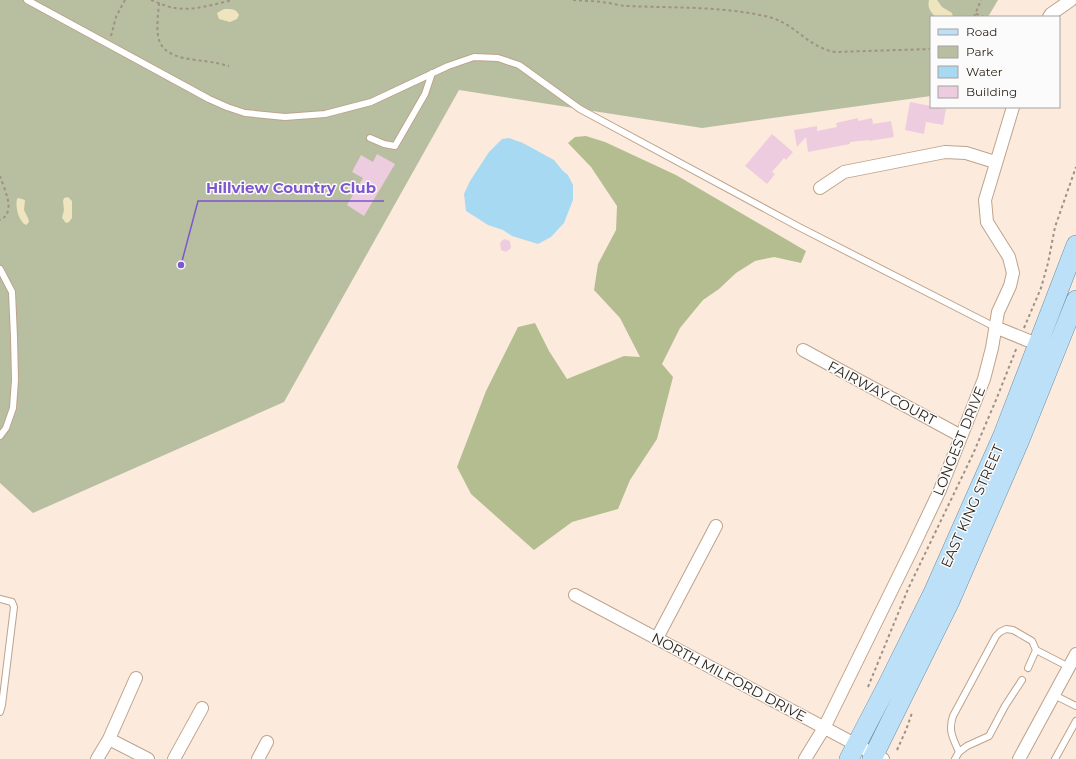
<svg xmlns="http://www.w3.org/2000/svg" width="1076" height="759" viewBox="0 0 1076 759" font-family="Montserrat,sans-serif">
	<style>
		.green { fill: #b8bfa1 }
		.forest { fill: #b4bd90 }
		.sand { fill: #eee5bf }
		.water { fill: #a7d9f3 }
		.building { fill: #edcce0 }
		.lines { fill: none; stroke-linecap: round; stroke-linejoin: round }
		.service-casing { stroke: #bea38c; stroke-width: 8 }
		.minor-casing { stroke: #bea38c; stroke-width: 14 }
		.primary-casing { stroke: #6c8fa5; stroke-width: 20 }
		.path { stroke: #9f9184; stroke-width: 2; stroke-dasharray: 3 3; stroke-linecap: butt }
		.service { stroke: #fff; stroke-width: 6 }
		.minor { stroke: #fff; stroke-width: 12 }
		.primary { stroke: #bce0f7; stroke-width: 19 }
		.labels { text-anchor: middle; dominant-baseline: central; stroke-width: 3; stroke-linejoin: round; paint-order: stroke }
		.street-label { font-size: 14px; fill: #291f15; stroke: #fbfbfb }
		.leader { fill: none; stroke: #7d56d0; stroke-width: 1.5 }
		.callout-dot { fill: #7d56d0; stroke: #fbfbfb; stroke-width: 1.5 }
		.callout-label { font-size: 15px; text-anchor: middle; font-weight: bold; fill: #7d56d0; stroke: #fbfbfb; stroke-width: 3; stroke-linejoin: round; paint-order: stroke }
	</style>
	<rect width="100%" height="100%" fill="#fcebdc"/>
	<path class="green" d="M0,0H998L988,17H931V96L702,128L459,90L284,402L33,513L0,483Z"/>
	<path class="forest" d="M586,136L605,142L676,175L806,251L801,263L774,257L755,261L736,273L719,289L703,300L680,328L662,364L673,377L657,439L630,480L618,509L572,522L534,550L471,494L457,467L486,391L518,327L535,323L549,351L567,379L624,356L640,357L620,318L594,290L598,264L616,230L617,206L591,167L568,143L575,137Z"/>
	<path class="sand" d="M929,0H937L942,7L952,13L953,17H936C931,13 927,7 929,0Z
		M224,9C230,9 236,8 239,15L237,19L230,22L219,19L217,13Z
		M68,197L72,201V218L69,222L66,223L62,218L64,210L63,201L64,198Z
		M19,198L25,200L24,210L28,218L29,222L26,225C19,222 15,207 17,199Z"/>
	<path class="water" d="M509,138L523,143L554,160L563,171L568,175L573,185V200L564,223L551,237L538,244L512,236L503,230L488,225L466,211L464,194L470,181L489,152L502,139Z"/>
	<path class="building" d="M910,102L931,106V107L946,109L943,125L926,122L924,134L905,130Z
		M858,118V121L872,118L873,124L891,121L894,137L869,141V140L850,142V144L808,152L806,137L797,147L794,130L817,126V131L837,127L836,123Z
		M772,134L793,152L786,160L784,158L772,172L775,174L767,184L745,166Z
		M377,154L395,164L364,216L347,205L363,178L352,172L361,155L373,162Z
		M504,239L510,241L511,248L506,252L501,250L500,243Z"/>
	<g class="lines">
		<g class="service-casing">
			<path id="service" d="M27,0L209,99L227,107L245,113L285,117L325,114L371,102L448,66L474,57L498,58L519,65L580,109L799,227L995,327
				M370,138L384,144L395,146L425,94L432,73
				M0,269L12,292L14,337L15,380L13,408L6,428L0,436
				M0,599L12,602L14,607L2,705L0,712
				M1036,650L1069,667
				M1054,695L1076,706
				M959,752L967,746L989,736L1005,706L1022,680
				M955,759L959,752C953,738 948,731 953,716L996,636L1000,632L1006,629L1013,630L1032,641L1036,650L1028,668
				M1055,759L1076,721"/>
		</g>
		<g class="minor-casing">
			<path id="minor" d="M1049,17L1051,14L1071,0
				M820,188L844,172L945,152L966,153L995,162
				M995,327L1044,347
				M803,350L961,436
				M575,595L883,759
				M657,638L716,526
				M109,739L136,678
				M97,759L109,739L148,759
				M174,759L202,708
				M258,759L267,742
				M805,759L824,728L911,551L940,490L984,379L992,348L998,312L1010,286L1013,273L1009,257L987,222L985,200L1013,107
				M1019,759L1076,654"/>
		</g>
		<g class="primary-casing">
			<path id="primary" d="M849,759L888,684L933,593L1003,435L1076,245
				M872,759L950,601L1019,442L1076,300"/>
		</g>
		<path class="path" d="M151,0C159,3 167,7 175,8C194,11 215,4 233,0
			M573,0C585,1 597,1 609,3C615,4 621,6 627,6C674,8 723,6 769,17C796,24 807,47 835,52L931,49
			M159,3C158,15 156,29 159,40C165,58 189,59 204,61C213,62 221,64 229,66
			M976,14L984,17
			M974,17L981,0
			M111,36L116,17L125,0
			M0,176C4,189 17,212 0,220
			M1024,328L1041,288L1048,263L1055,227L1076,167
			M868,687L908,589L973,454L996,400L1017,347
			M897,750L906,730L912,713"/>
		<use href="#service" class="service"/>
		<use href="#minor" class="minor"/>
		<use href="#primary" class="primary"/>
	</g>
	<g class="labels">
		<g class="street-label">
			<text transform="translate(882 393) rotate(28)">FAIRWAY COURT</text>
			<text transform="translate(959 441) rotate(-68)">LONGEST DRIVE</text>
			<text transform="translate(972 506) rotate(-66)">EAST KING STREET</text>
			<text transform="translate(729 677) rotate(28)">NORTH MILFORD DRIVE</text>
		</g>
	</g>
	<path class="leader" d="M181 265L198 201H384"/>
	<circle class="callout-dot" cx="181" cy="265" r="4"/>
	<g class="callout-label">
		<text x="291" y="193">Hillview Country Club</text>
	</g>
	<rect x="930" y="16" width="130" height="92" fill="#fbfbfb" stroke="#a7a39f"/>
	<rect x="938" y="29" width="20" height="6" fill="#bce0f7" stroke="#a7a39f"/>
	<text x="966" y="36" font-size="12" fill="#291f15">Road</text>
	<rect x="938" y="46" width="20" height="12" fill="#b8bfa1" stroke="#a7a39f"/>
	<text x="966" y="56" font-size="12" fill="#291f15">Park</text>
	<rect x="938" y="66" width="20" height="12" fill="#a7d9f3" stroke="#a7a39f"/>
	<text x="966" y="76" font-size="12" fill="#291f15">Water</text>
	<rect x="938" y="86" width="20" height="12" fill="#edcce0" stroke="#a7a39f"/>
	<text x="966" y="96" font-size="12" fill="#291f15">Building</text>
</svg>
